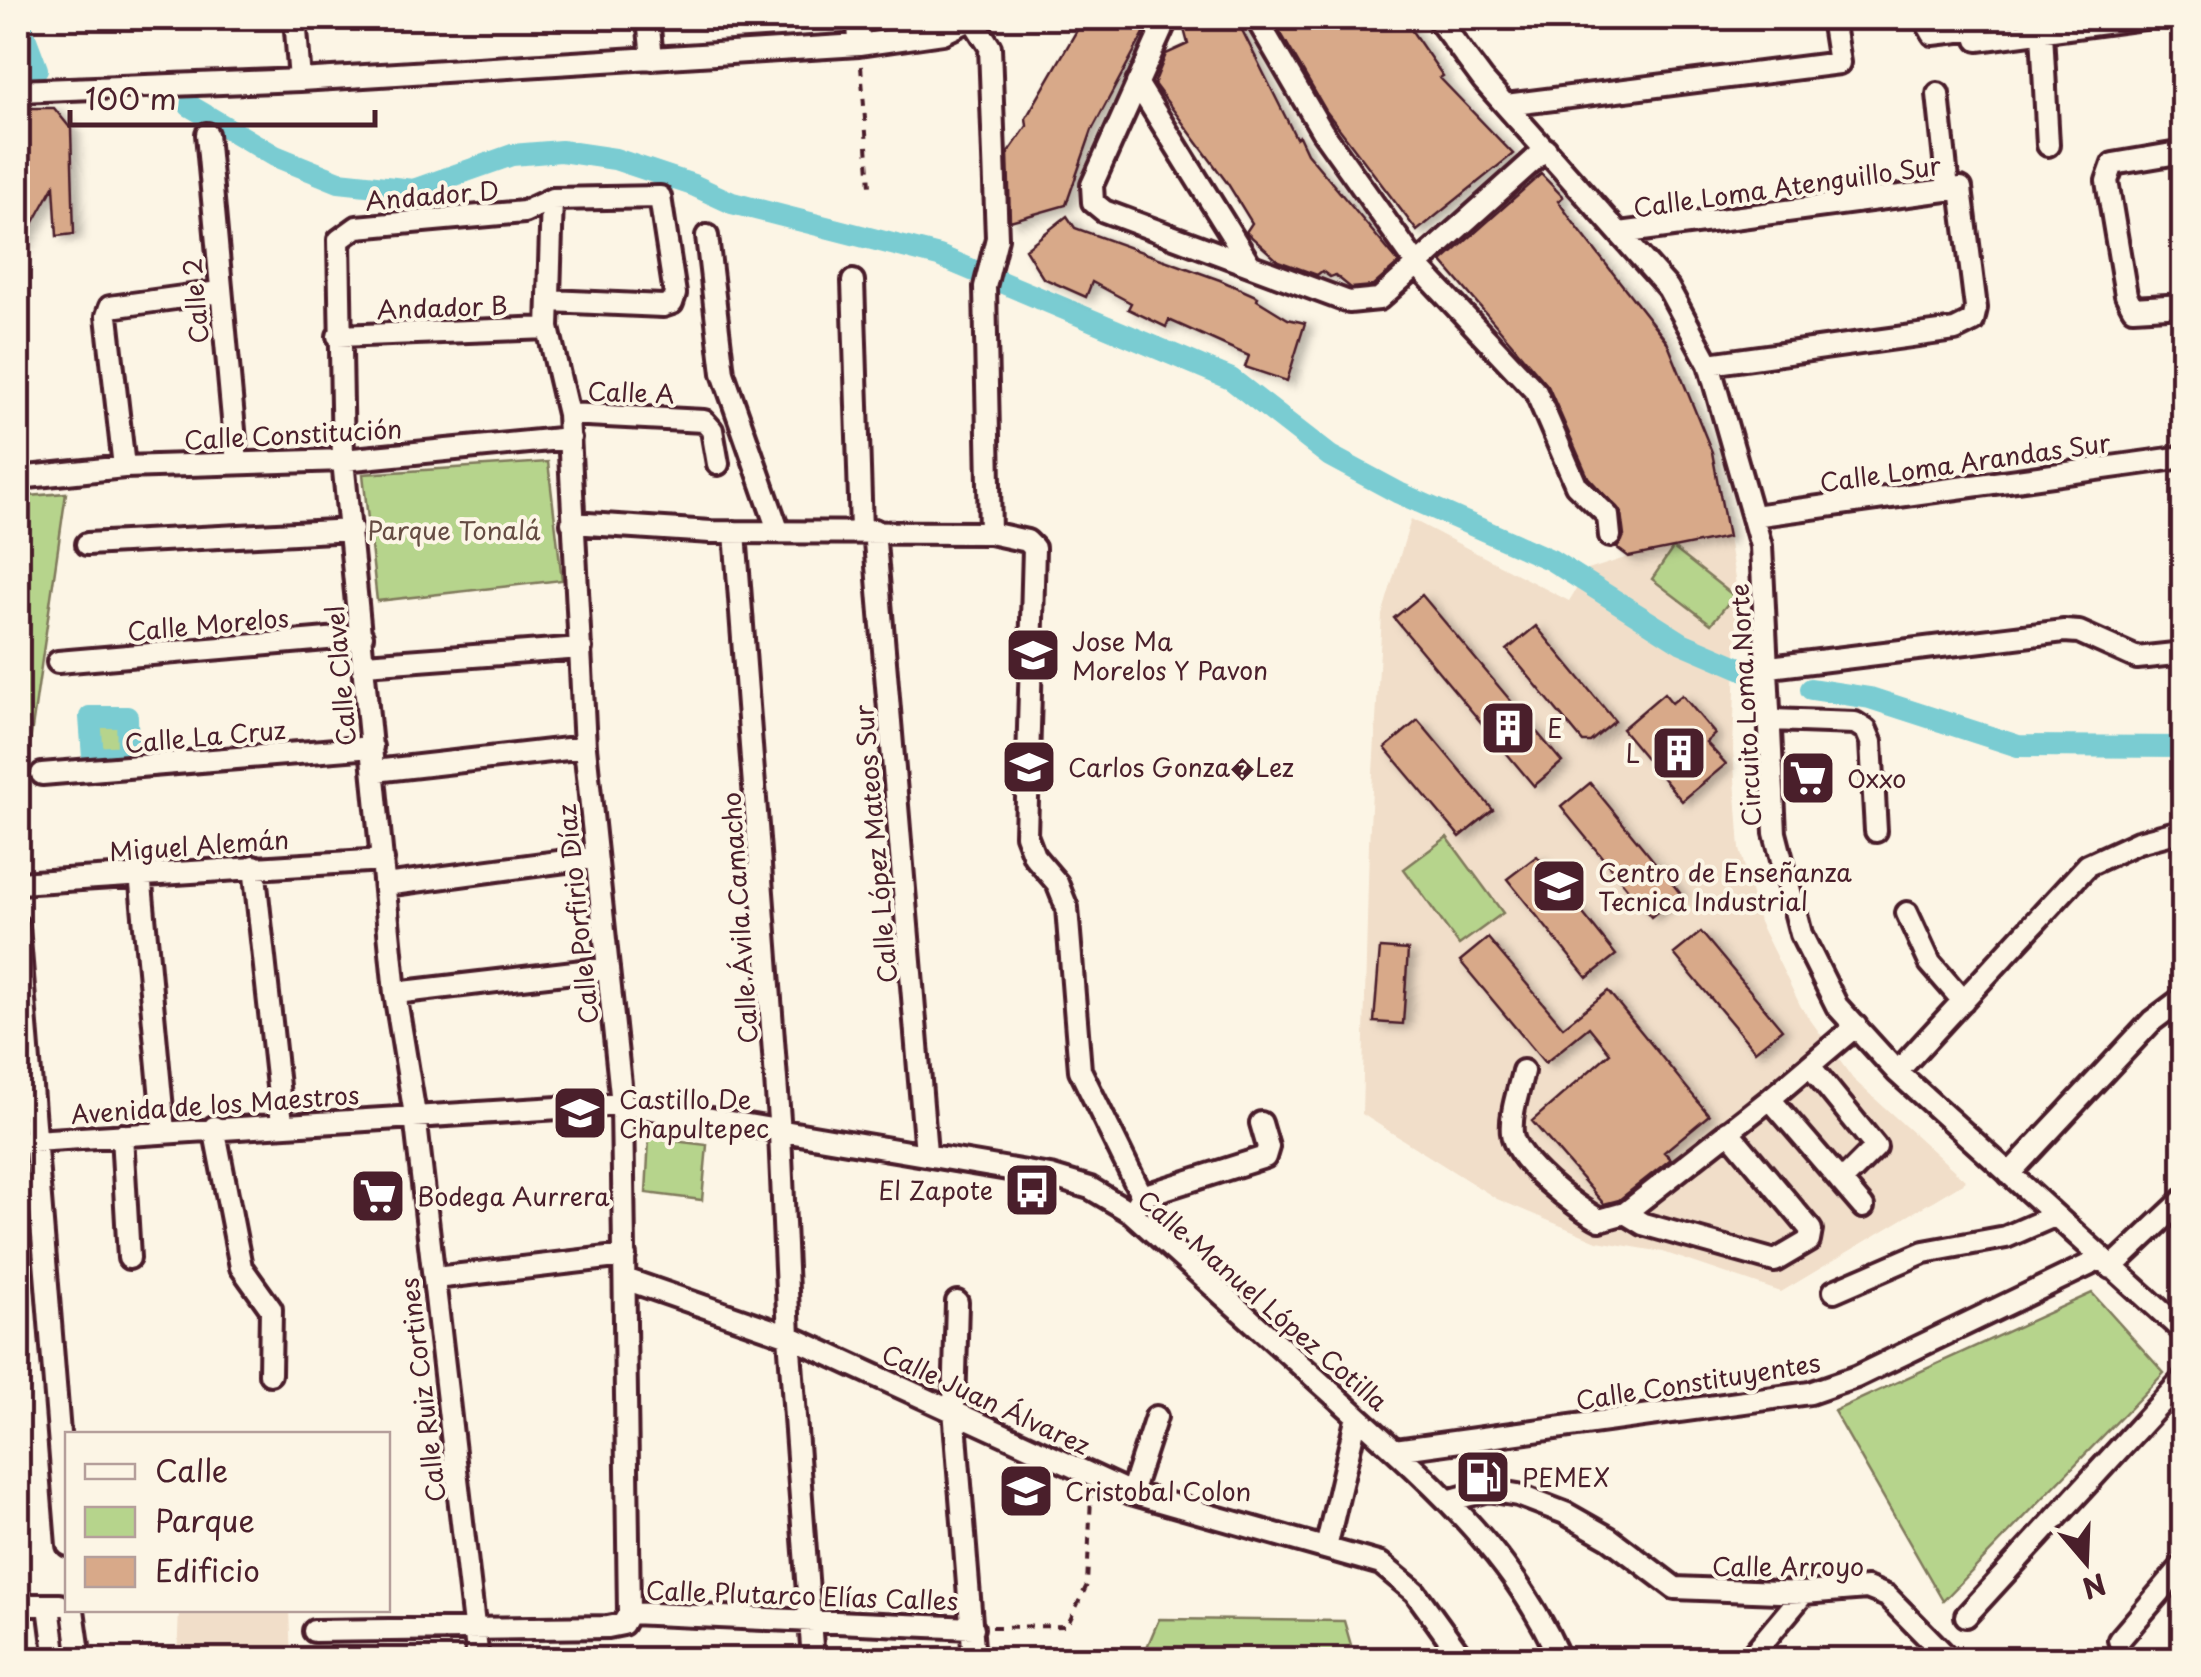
<svg xmlns="http://www.w3.org/2000/svg" width="2201" height="1677" viewBox="0 0 2201 1677" font-family="'Playpen Sans',sans-serif">
	<style>
		.built { fill: #f1dec9 }
		.green { fill: #b6d48c; stroke: #807a5c; stroke-width: 2.5 }
		.lines { fill: none; stroke-linecap: round; stroke-linejoin: round }
		.canal { stroke: #7accd2; stroke-width: 22 }
		.building { fill: #d8a989; stroke: #4a1f2b; stroke-width: 2.5; filter: url(#shadow) }
		.minor-casing { stroke: #4a1f2b; stroke-width: 28 }
		.path { stroke: #4a1f2b; stroke-width: 4; stroke-dasharray: 8 8; stroke-linecap: butt }
		.minor { stroke: #fcf5e5; stroke-width: 20 }
		.labels { text-anchor: middle; dominant-baseline: central; stroke-width: 8; stroke-linejoin: round; paint-order: stroke }
		.street-label { font-size: 25px; fill: #4a1f2b; stroke: #fcf5e5 }
		.park-label { font-size: 25px; fill: #654c43; stroke: #fcf5e5 }
		.poi-label { font-size: 25px; fill: #4a1f2b; stroke: #fcf5e5; text-anchor: start }
	</style>
	<defs>
		<filter id="shadow"><feDropShadow dx="7" dy="4" stdDeviation="5" flood-color="#0004"/></filter>
	</defs>
	<rect width="100%" height="100%" fill="#fcf5e5"/>
	<filter id="ink" filterUnits="userSpaceOnUse"><feTurbulence type="fractalNoise" baseFrequency=".01" numOctaves="2"/><feDisplacementMap in="SourceGraphic" scale="20" xChannelSelector="R" yChannelSelector="G"/><feConvolveMatrix kernelMatrix="1 2 1 2 8 2 1 2 1" color-interpolation-filters="sRGB"/></filter>
	<g filter="url(#ink)">
		<path class="built" d="M1411,519L1569,601L1588,570L1659,547L1728,537L1738,597L1733,751L1740,849L1759,922L1801,1007L1853,1079L1966,1181L1781,1292L1663,1252L1597,1241L1497,1199L1362,1114L1369,843L1382,615Z
			M179,1610H289L291,1659H177Z"/>
		<path class="green" d="M548,462L562,580L377,601L363,474Z
			M66,493L22,798H18V497Z
			M1673,548L1734,596L1711,624L1652,579Z
			M90,717H127L128,756L93,758Z
			M1447,837L1503,913L1459,945L1404,869Z
			M649,1138L707,1145L702,1200L646,1193Z
			M2092,1293L2164,1373L1943,1601L1834,1411Z
			M1159,1619L1344,1621L1355,1659H1142Z"/>
		<g class="lines">
			<path class="canal" d="M18,18L37,69
				M190,106L275,156L339,182L413,190L512,155L561,151L615,159L693,185L732,203L939,256L1231,379L1330,456L1399,493L1551,560L1682,643L1752,673
				M1811,689L1870,698L2018,746L2184,747
				M90,717H127L128,756L93,758Z"/>
		</g>
		<path class="building" d="M1084,18H1152L1092,130L1066,205L1010,221L1008,153L1027,126L1026,118Z
			M1181,18H1236L1296,138L1299,136L1307,153L1399,263L1373,286L1351,288L1335,275L1330,277L1322,271L1317,275L1278,261L1246,232L1252,223L1228,184L1154,84L1166,54L1188,44Z
			M1272,18H1403L1443,76L1440,78L1513,154L1417,231L1326,111Z
			M28,108H54L71,129L74,234L57,236L54,186L18,251V123H28Z
			M1541,174L1563,197L1558,201L1573,222L1667,342L1712,452L1728,537L1629,557L1617,548L1624,536L1621,513L1588,477L1548,386L1442,262Z
			M1067,216L1075,228L1220,280L1258,297L1257,300L1288,319L1305,323L1287,381L1245,367L1249,356L1169,320L1166,327L1128,309L1131,303L1092,282L1086,297L1043,278L1025,249Z
			M1422,595L1562,762L1534,786L1394,618Z
			M1536,626L1615,721L1590,742H1583L1507,650Z
			M1664,693L1672,703L1682,695L1715,734L1706,742L1726,764L1682,801L1622,729Z
			M1418,720L1493,810L1460,837L1385,748Z
			M1590,783L1680,893L1651,917L1561,807Z
			M1537,856L1616,955L1587,978L1507,879Z
			M1701,932L1782,1029L1755,1051L1674,954Z
			M1488,938L1563,1027L1608,991L1709,1115L1664,1152L1671,1159L1619,1200L1604,1204L1532,1121L1610,1053L1589,1027L1545,1063L1460,961Z
			M1380,948L1408,950L1403,1024L1374,1022Z"/>
		<g class="lines">
			<g class="minor-casing">
				<path id="minor" d="M295,18L300,80
					M648,18L652,59
					M858,18L859,45
					M1167,18L1092,185L1093,202L1104,211L1349,302L1379,299L1546,149
					M1256,18L1322,131L1418,266L1536,392L1576,485L1608,516L1610,536
					M1437,18L1483,80L1668,288L1709,364L1761,546L1775,833L1801,934L1837,1006L1897,1072L2184,1332
					M1924,18L1933,34L1976,29
					M1974,18L1978,40L2143,18
					M972,19L990,47L997,238L985,287L990,533
					M2042,32L2048,145
					M1137,83L1249,263
					M18,91L300,80L859,45L943,33L974,18
					M1938,94L1948,189
					M1506,105L1839,63L1832,18
					M207,134L237,463
					M2184,152L2113,164L2107,181L2126,295L2133,308L2184,305
					M1620,233L1961,188L1976,308L1973,321L1955,330L1709,364
					M707,236L723,373L778,530
					M853,281L861,530
					M338,336L548,328
					M568,414L704,421L712,430L718,464
					M124,467L107,316L110,307L219,292
					M18,478L124,467L343,460L570,438
					M1753,516L2184,457
					M572,523L711,532L990,533L1027,541L1034,548L1026,835L1034,856L1057,883L1067,908L1080,1070L1142,1196L1132,1213
					M874,530L926,1153
					M735,532L780,1133L789,1336L813,1660
					M87,544L352,530
					M58,662L362,636
					M365,664L581,648
					M1770,667L2064,631L2079,632L2137,658L2184,653
					M1772,720L1855,723L1866,730L1871,742L1876,831
					M375,771L585,747
					M42,774L372,747
					M254,866L282,1123
					M140,873L164,1131
					M18,883L383,860
					M385,885L596,857
					M1907,913L1930,963L1963,1001
					M18,926L68,1545
					M395,993L608,968
					M1856,1026L1770,1099L1863,1207
					M1810,1066L1876,1147L1841,1182
					M1523,1071C1519,1090 1510,1113 1512,1133C1514,1160 1576,1208 1600,1220L1625,1213L1770,1099
					M1897,1072L2088,865L2138,842L2184,830
					M214,1127L241,1267L271,1309L270,1374
					M122,1135L129,1258
					M18,1142L622,1104L1050,1176L1090,1188L1132,1213C1200,1274 1267,1335 1335,1396C1422,1475 1513,1550 1560,1660
					M2009,1174L2152,1021L2184,997
					M1142,1196L1265,1157L1268,1147L1261,1123
					M1625,1213L1643,1224L1775,1261L1809,1241L1811,1230L1728,1131
					M2111,1268L2184,1199
					M435,1278L625,1256
					M625,1279L789,1336L1131,1493L1381,1564L1415,1592L1464,1660
					M1834,1291L1924,1252L2006,1237L2054,1216
					M957,1302L954,1409L974,1660
					M1395,1450L1810,1393L1856,1377L2101,1259
					M1131,1493L1156,1417
					M1448,1501L1488,1490L1518,1495L1565,1513L1609,1538L1675,1588L1804,1593L1867,1588L1887,1596L1950,1660
					M1326,1548L1357,1416
					M18,1605H60
					M49,1606L56,1660
					M73,1610L80,1660
					M629,1613L973,1628
					M1966,1616L2184,1378
					M314,1631L608,1627L623,1624L629,1613L622,1104L585,747L568,414L548,328L552,199
					M2119,1640L2184,1564
					M478,1660L415,1115L395,993L343,460L339,240L357,227L524,212L552,199L660,197L675,294L672,303L663,306L550,301
					M1748,1660L1804,1593"/>
			</g>
			<path class="path" d="M861,66L870,186
				M992,1627L1067,1626L1087,1585L1091,1496"/>
			<use href="#minor" class="minor"/>
		</g>
	</g>
	<defs>
		<g id="school-square" transform="scale(2.875)"><rect x="-9" y="-9" width="18" height="18" rx="4" fill="#4a1f2b" stroke="#fcf5e5"/><path d="M0-5L7-2L0 1L-7-2ZM-4 1L0 2.5L4 1V4Q0 6-4 4Z" fill="#fff"/></g>
		<g id="building-square" transform="scale(2.875)"><rect x="-9" y="-9" width="18" height="18" rx="4" fill="#4a1f2b" stroke="#fcf5e5"/><path d="M-4-6H4V6H1V3H-1V6H-4ZM-2.5-4.3h1.7v1.8h-1.7ZM.8-4.3h1.7v1.8H.8ZM-2.5-1h1.7V.8h-1.7ZM.8-1h1.7V.8H.8Z" fill="#fff"/></g>
		<g id="supermarket-square" transform="scale(2.875)"><rect x="-9" y="-9" width="18" height="18" rx="4" fill="#4a1f2b" stroke="#fcf5e5"/><path d="M-6-5.5h2.5l.6 2H6L4.5 2H-2.5L-4.4-4H-6ZM-1.5 3.2a1.3 1.3 0 1 0 .1 0ZM3 3.2a1.3 1.3 0 1 0 .1 0Z" fill="#fff"/></g>
		<g id="university-square" transform="scale(2.875)"><rect x="-9" y="-9" width="18" height="18" rx="4" fill="#4a1f2b" stroke="#fcf5e5"/><path d="M0-5L7-2L0 1L-7-2ZM-4 1L0 2.5L4 1V4Q0 6-4 4Z" fill="#fff"/></g>
		<g id="bus-square" transform="scale(2.875)"><rect x="-9" y="-9" width="18" height="18" rx="4" fill="#4a1f2b" stroke="#fcf5e5"/><path d="M-5-6H5V4H4V6H2V4H-2V6H-4V4H-5ZM-3.5-4V0h7V-4ZM-3.5 1.2v1.5H-2V1.2ZM2 1.2v1.5H3.5V1.2Z" fill="#fff"/></g>
		<g id="fuel-square" transform="scale(2.875)"><rect x="-9" y="-9" width="18" height="18" rx="4" fill="#4a1f2b" stroke="#fcf5e5"/><path d="M-5.5-6h7V0h2V4h1.3V-2.5L3-4.5l.8-.8L6-3V5H2.5V1h-1V6h-7ZM-4.2-4.7v3.2H.2V-4.7Z" fill="#fff"/></g>
	</defs>
	<g fill-rule="evenodd">
		<use href="#school-square" x="1033" y="655"/>
		<use href="#building-square" x="1508" y="728"/>
		<use href="#building-square" x="1679" y="753"/>
		<use href="#school-square" x="1029" y="767"/>
		<use href="#supermarket-square" x="1808" y="778"/>
		<use href="#university-square" x="1559" y="886"/>
		<use href="#school-square" x="580" y="1113"/>
		<use href="#bus-square" x="1032" y="1190"/>
		<use href="#supermarket-square" x="378" y="1196"/>
		<use href="#fuel-square" x="1483" y="1477"/>
		<use href="#school-square" x="1026" y="1491"/>
	</g>
	<g class="labels">
		<g class="street-label">
			<text transform="translate(1787 186) rotate(-8)">Calle Loma Atenguillo Sur</text>
			<text transform="translate(432 195) rotate(-5)">Andador D</text>
			<text transform="translate(195 301) rotate(-95)">Calle 2</text>
			<text transform="translate(442 307) rotate(-2)">Andador B</text>
			<text transform="translate(631 392) rotate(2)">Calle A</text>
			<text transform="translate(293 434) rotate(-3)">Calle Constitución</text>
			<text transform="translate(1965 462) rotate(-8)">Calle Loma Arandas Sur</text>
			<text transform="translate(208 624) rotate(-5)">Calle Morelos</text>
			<text transform="translate(340 676) rotate(-95)">Calle Clavel</text>
			<text transform="translate(1745 705) rotate(-93)">Circuito Loma Norte</text>
			<text transform="translate(205 736) rotate(-5)">Calle La Cruz</text>
			<text transform="translate(875 844) rotate(-95)">Calle López Mateos Sur</text>
			<text transform="translate(199 845) rotate(-4)">Miguel Alemán</text>
			<text transform="translate(577 914) rotate(-96)">Calle Porfirio Díaz</text>
			<text transform="translate(739 918) rotate(-94)">Calle Ávila Camacho</text>
			<text transform="translate(215 1104) rotate(-4)">Avenida de los Maestros</text>
			<text transform="translate(1263 1300) rotate(41)">Calle Manuel López Cotilla</text>
			<text transform="translate(1698 1381) rotate(-9)">Calle Constituyentes</text>
			<text transform="translate(422 1390) rotate(-97)">Calle Ruiz Cortines</text>
			<text transform="translate(986 1399) rotate(25)">Calle Juan Álvarez</text>
			<text x="1788" y="1566">Calle Arroyo</text>
			<text transform="translate(802 1595) rotate(2)">Calle Plutarco Elías Calles</text>
		</g>
		<g class="park-label">
			<text x="454" y="530">Parque Tonalá</text>
		</g>
		<g class="poi-label">
			<text x="1072" y="641">Jose Ma<tspan x="1072" dy="29">Morelos Y Pavon</tspan></text>
			<text x="1547" y="728">E</text>
			<text x="1640" y="753" text-anchor="end">L</text>
			<text x="1068" y="767">Carlos Gonza�Lez</text>
			<text x="1847" y="778">Oxxo</text>
			<text x="1598" y="872">Centro de Enseñanza<tspan x="1598" dy="29">Tecnica Industrial</tspan></text>
			<text x="619" y="1099">Castillo De<tspan x="619" dy="29">Chapultepec</tspan></text>
			<text x="993" y="1190" text-anchor="end">El Zapote</text>
			<text x="417" y="1196">Bodega Aurrera</text>
			<text x="1522" y="1477">PEMEX</text>
			<text x="1065" y="1491">Cristobal Colon</text>
		</g>
	</g>
	<rect width="2201" height="1677" fill="none" stroke="#fcf5e5" stroke-width="60"/>
	<rect x="30" y="30" width="2141" height="1617" fill="none" stroke="#4a1f2b" stroke-width="4" filter="url(#ink)"/>
	<rect x="65" y="1432" width="325" height="180" fill="#fcf5e5" stroke="#b59f9b" stroke-width="2.5"/>
	<rect x="85" y="1464" width="50" height="15" fill="#fcf5e5" stroke="#b59f9b" stroke-width="2.5"/>
	<text x="155" y="1482" font-size="30" fill="#4a1f2b">Calle</text>
	<rect x="85" y="1507" width="50" height="30" fill="#b6d48c" stroke="#b59f9b" stroke-width="2.5"/>
	<text x="155" y="1532" font-size="30" fill="#4a1f2b">Parque</text>
	<rect x="85" y="1557" width="50" height="30" fill="#d8a989" stroke="#b59f9b" stroke-width="2.5"/>
	<text x="155" y="1582" font-size="30" fill="#4a1f2b">Edificio</text>
	<g transform="translate(2086 1562) rotate(161)" stroke="#fcf5e5" stroke-width="8" paint-order="stroke">
	<path d="M0-8L18 38L0 25L-18 38Z" fill="#4a1f2b"/>
	<text y="-15" font-size="28" font-weight="bold" text-anchor="middle" fill="#4a1f2b">N</text>
	</g>
	<path d="M70 110v15h305v-15" fill="none" stroke="#4a1f2b" stroke-width="5"/>
	<text x="85" y="110" font-size="30" fill="#4a1f2b" stroke="#fcf5e5" stroke-width="8" paint-order="stroke">100 m</text>
</svg>
